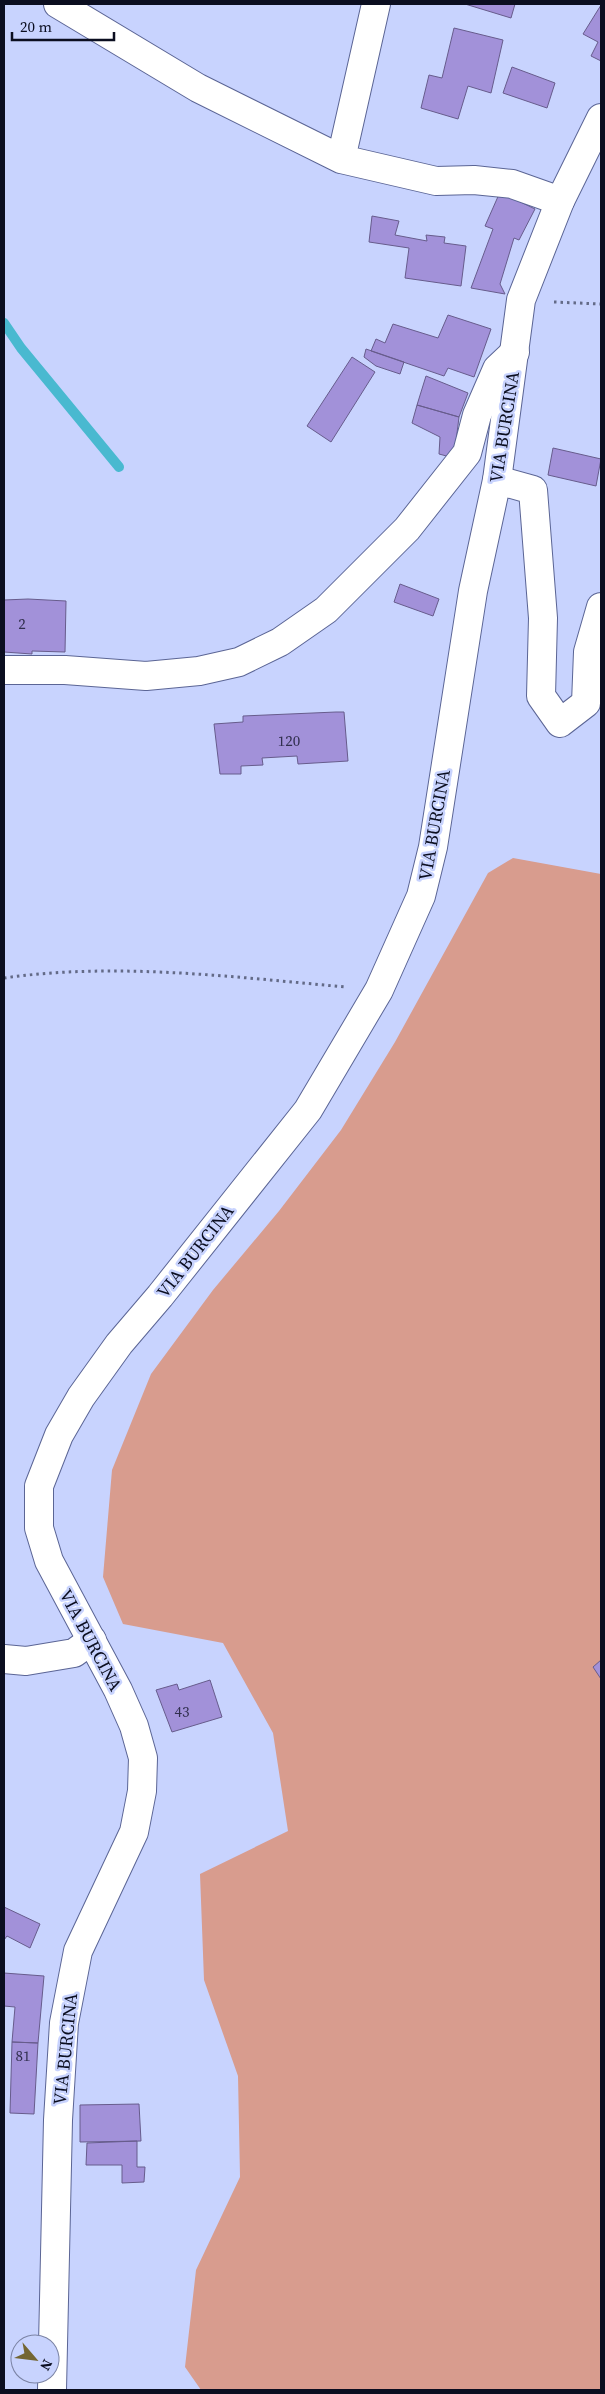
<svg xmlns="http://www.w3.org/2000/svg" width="605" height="2394" viewBox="0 0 605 2394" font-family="'Source Serif 4',serif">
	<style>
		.green { fill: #d89c8e }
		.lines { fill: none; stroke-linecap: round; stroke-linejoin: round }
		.stream { stroke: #49b9d0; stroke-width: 10 }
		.building { fill: #a291d9; stroke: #675c8c }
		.minor-casing { stroke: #5b6595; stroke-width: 30 }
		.tertiary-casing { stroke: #5b6595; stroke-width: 30 }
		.path { stroke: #636a87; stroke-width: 3; stroke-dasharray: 2.5 4; stroke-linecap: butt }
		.minor { stroke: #fff; stroke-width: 28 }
		.tertiary { stroke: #fff; stroke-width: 28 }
		.labels { text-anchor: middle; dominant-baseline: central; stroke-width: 5; stroke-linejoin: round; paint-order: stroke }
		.number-label { font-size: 15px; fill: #312f4e }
		.street-label { font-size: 18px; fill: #0b0e20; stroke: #c8d3fe }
	</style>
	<rect width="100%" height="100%" fill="#c8d3fe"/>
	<path class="green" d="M513,858L601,874V2390H201L185,2367L196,2270L240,2177L238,2076L204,1980L200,1874L288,1831L273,1733L223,1643L123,1624L103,1577L112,1470L151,1374L213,1290L279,1211L341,1130L395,1042L488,873Z"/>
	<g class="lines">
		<path class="stream" d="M4,323L21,348L119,467"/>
	</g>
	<path class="building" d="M465,4H515L511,18Z
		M601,5V61L591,56L598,42L583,34Z
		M454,28L503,40L491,93L468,86L458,119L421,108L429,75L442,78Z
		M512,67L555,83L547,108L503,93Z
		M500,192L535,209L519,240L514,238L500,284L505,294L471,288L493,229L485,226Z
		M372,216L399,221L395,235L427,241L426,235L445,237L444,243L466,246L461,286L405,278L409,248L369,242Z
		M448,315L491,329L474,377L448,368L444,376L371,351L376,339L385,343L393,324L438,338Z
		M366,349L404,362L400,374L376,366L364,357Z
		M352,357L375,372L331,442L307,426Z
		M426,376L468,393L459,417L417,405Z
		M417,405L459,417L454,458L439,454L440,437L412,423Z
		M553,448L601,459L596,486L548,475Z
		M400,584L439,599L433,616L394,602Z
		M28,599L66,601L65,652L32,651V654L4,652V600Z
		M336,712H344L348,761L298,764L297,756L262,758L263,765L241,766V774H220L214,724L243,722V716Z
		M601,1660V1679L593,1667Z
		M210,1680L222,1717L172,1732L156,1690L177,1684L179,1690Z
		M4,1907L40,1924L30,1948L7,1936L4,1940Z
		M4,1963V1973L44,1976L38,2043L12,2042L15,2007L4,2006Z
		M12,2042L38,2043L34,2114L10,2113Z
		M139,2104L141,2141L80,2142V2105Z
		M137,2141V2167H145L144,2182L122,2183V2165H86L87,2143Z"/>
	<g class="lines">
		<g class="minor-casing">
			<path id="minor" d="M58,4L198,88L341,159L436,181L474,180L512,184L560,201
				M341,159L376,4
				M497,480L533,490L543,618L541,696L560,723L586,703L588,652L601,607
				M4,670H65L146,676L199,671L239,662L280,642L326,610L407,529L467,453L477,415L497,369L515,352
				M4,1659L26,1661L74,1653L92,1640"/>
		</g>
		<g class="tertiary-casing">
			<path id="tertiary" d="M52,2390L58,2120L64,2023L78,1951L134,1832L142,1791L143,1758L134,1726L118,1690L49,1561L39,1528V1486L59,1435L81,1397L119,1344L160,1296L308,1110L379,990L421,896L433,847L473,591L497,480L521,300L560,201L601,118"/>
		</g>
		<path class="path" d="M554,302L601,304
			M4,978C117,962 233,977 346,987"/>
		<use href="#minor" class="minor"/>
		<use href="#tertiary" class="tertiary"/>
	</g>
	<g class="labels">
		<g class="number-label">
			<text x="22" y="623">2</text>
			<text x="289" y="740">120</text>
			<text x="182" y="1711">43</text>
			<text x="23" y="2055">81</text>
		</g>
		<g class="street-label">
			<text transform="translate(504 427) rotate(-81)">VIA BURCINA</text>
			<text transform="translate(434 825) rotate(-80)">VIA BURCINA</text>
			<text transform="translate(195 1251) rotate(-52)">VIA BURCINA</text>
			<text transform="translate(91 1640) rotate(62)">VIA BURCINA</text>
			<text transform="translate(65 2049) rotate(-84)">VIA BURCINA</text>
		</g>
	</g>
	<rect width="605" height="2394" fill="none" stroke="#0b0e20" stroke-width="10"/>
	<g transform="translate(35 2359) rotate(118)"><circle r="24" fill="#c8d3fe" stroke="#7c84a5"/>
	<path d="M0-4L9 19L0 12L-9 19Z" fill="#746633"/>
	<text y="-8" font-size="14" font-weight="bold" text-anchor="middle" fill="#0b0e20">N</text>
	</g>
	<path d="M12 32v8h102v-8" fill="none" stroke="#0b0e20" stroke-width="2.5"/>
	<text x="20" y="32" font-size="15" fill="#0b0e20" stroke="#c8d3fe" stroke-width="4" paint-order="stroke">20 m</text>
</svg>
